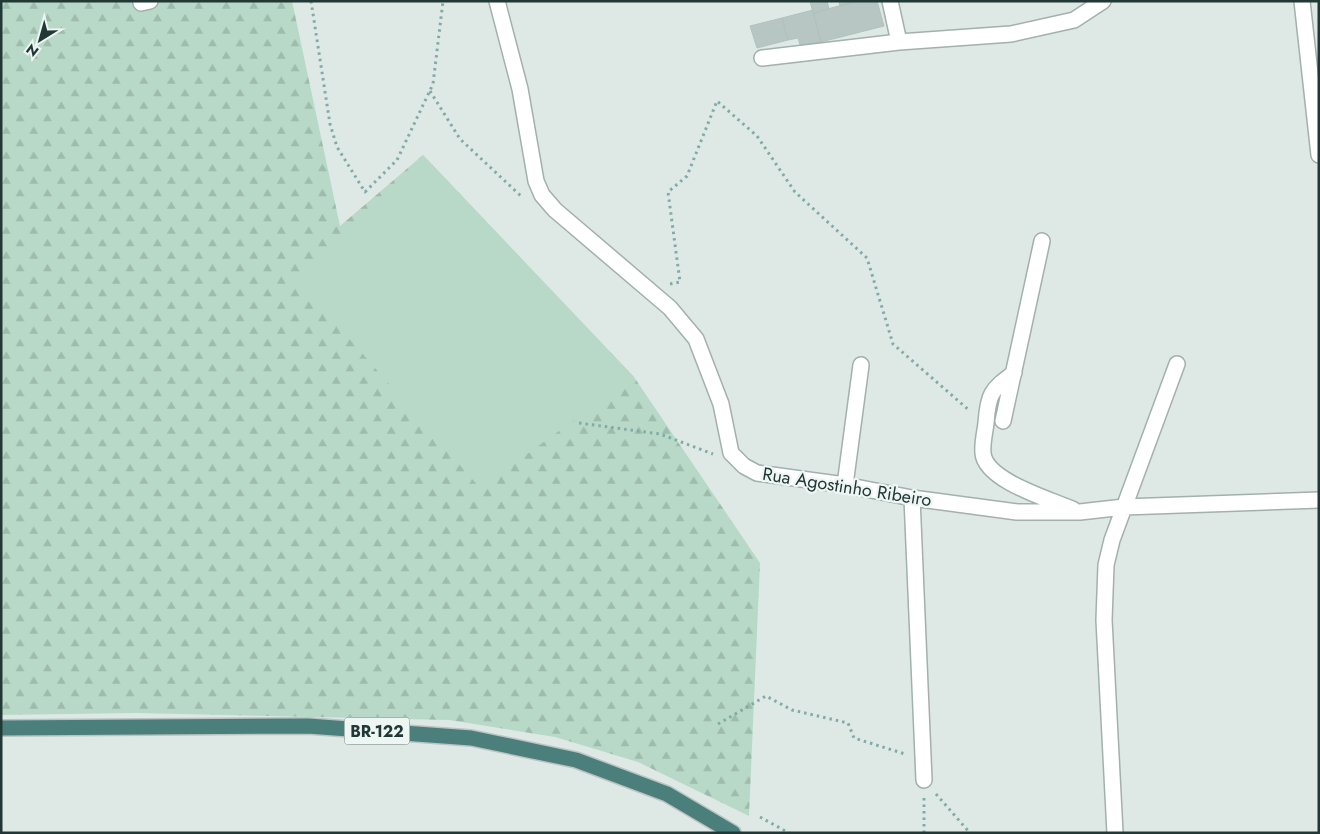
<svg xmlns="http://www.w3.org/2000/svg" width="1320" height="834" viewBox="0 0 1320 834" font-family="Jost,sans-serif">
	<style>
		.forest { fill: url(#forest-firs) }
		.garden { fill: #b8d9c7 }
		.building { fill: #b7c6c3; stroke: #b1c2be }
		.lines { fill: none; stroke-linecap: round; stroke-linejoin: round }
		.minor-casing { stroke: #a2b0ae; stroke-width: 18 }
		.tertiary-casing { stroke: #a2b0ae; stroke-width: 18 }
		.trunk-casing { stroke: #bcc3c3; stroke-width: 18 }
		.path { stroke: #81aba6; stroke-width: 3; stroke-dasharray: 2.5 4; stroke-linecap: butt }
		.minor { stroke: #fff; stroke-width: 15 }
		.tertiary { stroke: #fff; stroke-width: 15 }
		.trunk { stroke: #4a7f7c; stroke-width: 15 }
		.labels { text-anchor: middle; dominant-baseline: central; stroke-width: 4.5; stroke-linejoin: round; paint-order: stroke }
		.shield { fill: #eef6f4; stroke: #5e716f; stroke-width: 1 }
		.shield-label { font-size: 16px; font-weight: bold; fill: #213836 }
		.street-label { font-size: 18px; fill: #213836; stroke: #eef6f4 }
	</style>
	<defs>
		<pattern id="forest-firs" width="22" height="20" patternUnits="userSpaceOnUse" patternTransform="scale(1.25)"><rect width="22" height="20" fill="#b8d9c7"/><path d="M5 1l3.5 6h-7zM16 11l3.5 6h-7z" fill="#9ebbac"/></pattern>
	</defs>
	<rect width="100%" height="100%" fill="#dee9e6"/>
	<path class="forest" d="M1,1H292L340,226L423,155L634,377L760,563L749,816L638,762L555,737L449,720L135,713L1,715Z"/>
	<path class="garden" d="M423,155L634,377L480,488L298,280Z"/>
	<path class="building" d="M810,1H827L829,9L813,13Z
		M839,1H857L840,6Z
		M857,1H877L884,26L821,42L813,13Z
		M813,10L821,42L801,48L798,38L788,40L782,18Z
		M782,18L788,40L757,48L750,26Z"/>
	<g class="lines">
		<g class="minor-casing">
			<path id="minor" d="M497,1L520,89L536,181L542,195L555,210L670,308L696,339L721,404L731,453L744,466L757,473L845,485L912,498L1017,512H1080L1124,507L1319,500
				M890,1L899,42
				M141,3L150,1
				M762,58L899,42L1011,34L1074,20L1103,1
				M1014,373C991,390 988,394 986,423C985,432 982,443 983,453C985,481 1052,500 1074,510
				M1003,421L1042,241
				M845,485L861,365
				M912,498L924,780
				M1115,833L1104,620L1106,565L1112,540L1177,364"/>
		</g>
		<g class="tertiary-casing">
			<path id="tertiary" d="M1302,1L1319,155"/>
		</g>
		<g class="trunk-casing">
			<path id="trunk" d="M1,728L308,726L471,738L576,760L667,794L733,833"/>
		</g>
		<path class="path" d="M311,1L330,124L337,147L365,192L397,160L433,84L443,1
			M430,91L460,139L522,197
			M670,284L680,282L668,192L687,176L717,101L757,136L795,192L867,258L893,344L970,411
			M579,423L660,434L713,454
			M718,724L766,696L792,710L848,723L854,738L905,754
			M936,794L970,833
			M760,817L789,833
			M924,833V796"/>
		<use href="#minor" class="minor"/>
		<use href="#tertiary" class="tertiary"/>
		<use href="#trunk" class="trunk"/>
	</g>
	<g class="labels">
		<rect class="shield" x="344.5" y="717.5" width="65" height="27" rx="4"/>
		<g class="shield-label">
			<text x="377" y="731">BR-122</text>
		</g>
		<g class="street-label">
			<text transform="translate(847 487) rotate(9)">Rua Agostinho Ribeiro</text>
		</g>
	</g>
	<rect width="1320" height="834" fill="none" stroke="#213836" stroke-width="5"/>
	<g transform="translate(40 40) rotate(217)" stroke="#eef6f4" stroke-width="4" paint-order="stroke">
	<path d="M0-4L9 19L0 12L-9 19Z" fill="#213836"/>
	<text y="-8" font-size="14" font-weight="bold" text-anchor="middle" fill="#213836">N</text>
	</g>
</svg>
